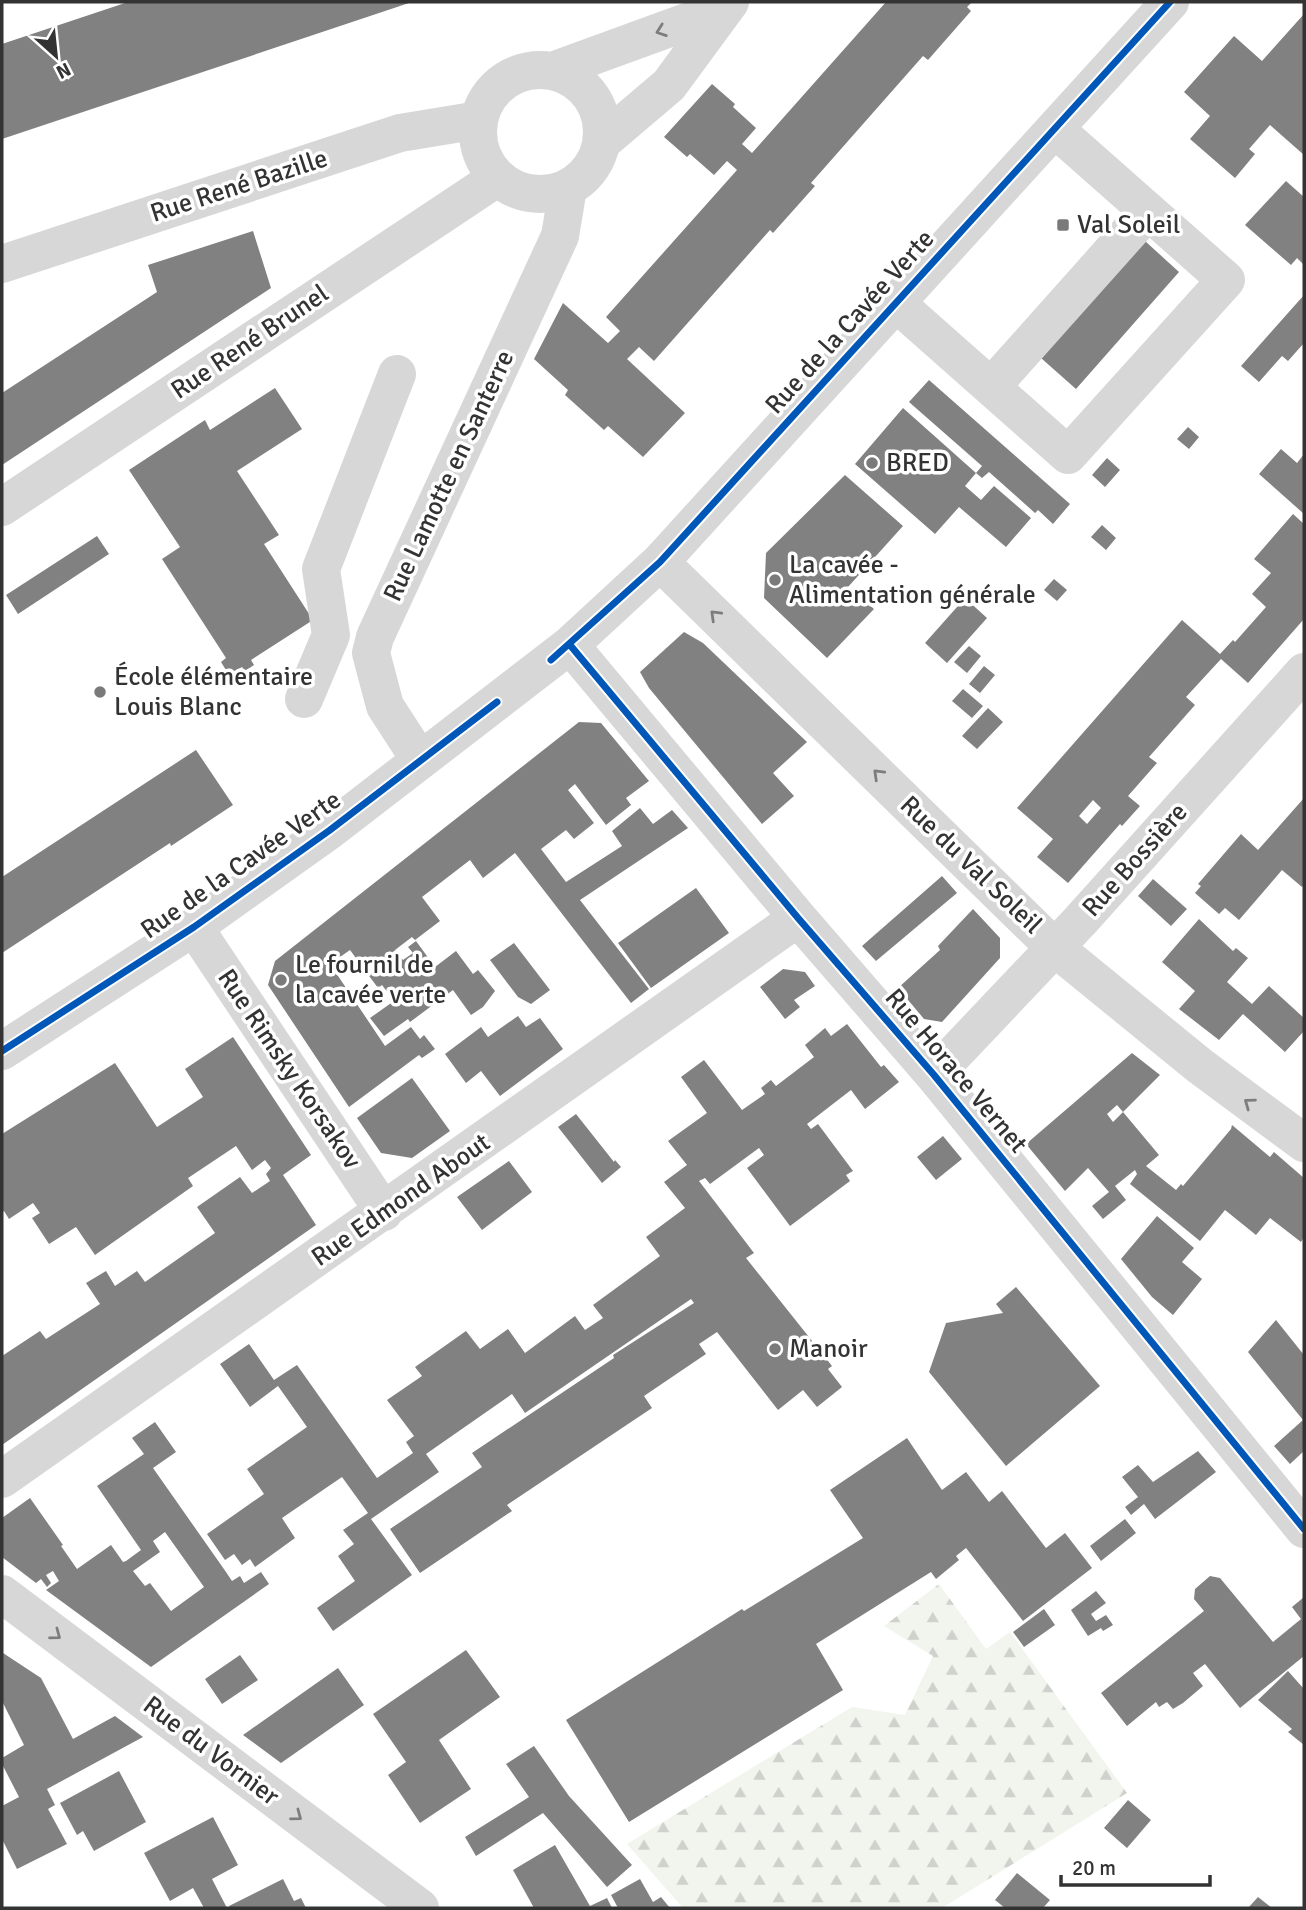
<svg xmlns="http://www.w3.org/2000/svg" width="1306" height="1910" viewBox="0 0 1306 1910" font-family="Signika,sans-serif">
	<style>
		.forest { fill: url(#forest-firs) }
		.building { fill: #818181; fill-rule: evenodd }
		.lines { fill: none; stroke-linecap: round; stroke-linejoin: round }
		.minor { stroke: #d7d7d7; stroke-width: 38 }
		.cycleway-casing { stroke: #fff; stroke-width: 11 }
		.cycleway { stroke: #0057b8; stroke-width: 7 }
		.oneway { stroke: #7d7d7d }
		.poi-dot { fill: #7a7a7a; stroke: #fff; stroke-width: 2.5 }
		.labels { text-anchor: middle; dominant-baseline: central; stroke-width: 7; stroke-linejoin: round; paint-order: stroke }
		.street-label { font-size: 26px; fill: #333; stroke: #fff }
		.poi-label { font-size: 26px; fill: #333; stroke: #fff; text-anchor: start }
	</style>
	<defs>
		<pattern id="forest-firs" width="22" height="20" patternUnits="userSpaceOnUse" patternTransform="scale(1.75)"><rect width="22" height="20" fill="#f1f5ed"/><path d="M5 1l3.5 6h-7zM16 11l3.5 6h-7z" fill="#cfd2cc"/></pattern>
	</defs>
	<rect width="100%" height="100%" fill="#fff"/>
	<path class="forest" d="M939,1584L986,1649L1010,1632L1127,1793L942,1908H683L627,1844L852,1707L905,1715L933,1656L884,1626Z"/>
	<path class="building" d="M128,2H412L2,139V44Z
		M886,2H972L967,7L971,11L928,60L923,56L811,183L815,186L773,233L770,230L654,361L639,347L627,359L685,413L643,457L608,426L604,430L565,395L568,390L534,359L563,303L608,343L620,331L606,317L737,170L727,161L714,175L690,154L687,157L664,137L712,84L735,104L733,107L756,128L742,144L752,153Z
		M1304,14V155L1270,125L1249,149L1255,154L1235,178L1190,139L1210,116L1184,92L1234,36L1262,61Z
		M1286,181L1304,197V265L1297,258L1291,265L1245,225Z
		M253,231L271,288L2,465V393L157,292L148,265Z
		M1145,241L1179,272L1076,389L1041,358Z
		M1304,295V343L1288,361L1282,356L1259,382L1241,366Z
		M929,380L1070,504L1053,524L1038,510L1035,513L989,472L982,478L976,473L965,486L981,500L994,486L1031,518L1006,547L959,507L935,534L855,464L903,408L976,473L982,466L909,402Z
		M275,388L302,429L237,471L279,535L264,544L313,620L251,660L254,665L245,671L242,667L229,675L221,662L226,658L162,559L180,547L129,470L205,420L210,430Z
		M1188,427L1199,437L1189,449L1177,439Z
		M1281,449L1297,463L1304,454V514L1259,474Z
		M1107,458L1120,470L1105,487L1092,475Z
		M845,475L903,526L848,587L874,609L827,658L764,598L766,553Z
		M1293,514L1304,524V619L1248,683L1221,659L1186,697L1195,705L1149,757L1157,763L1128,796L1140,806L1122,826L1120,824L1068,883L1037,857L1053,839L1017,808L1182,620L1220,654L1233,640L1235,642L1266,607L1252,594L1271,573L1254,559ZM1093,800L1101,808L1087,824L1079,816Z
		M1102,525L1116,538L1106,550L1091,537Z
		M97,536L109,554L18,614L6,595Z
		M1054,579L1067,590L1057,601L1044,590Z
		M965,598L987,618L947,663L925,643Z
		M684,632L703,643L807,742L773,773L794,796L762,824L649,688L640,672Z
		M969,646L981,656L967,673L954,662Z
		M984,666L995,675L980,693L969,684Z
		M963,689L983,706L972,718L952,701Z
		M988,708L1003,722L977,749L962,736Z
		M579,722L601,723L649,781L626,798L631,805L606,825L575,784L568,790L594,823L574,839L566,830L541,849L566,882L622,846L612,831L640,808L653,824L672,810L688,828L580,900L649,989L631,1003L515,853L483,878L470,860L422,897L440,921L415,940L412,937L395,950L403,960L413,953L408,947L416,941L435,967L456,951L473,974L478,970L495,991L483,1007L471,1015L453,990L410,1022L408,1019L384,1036L370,1018L394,1001L382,985L378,988L350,950L330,964L385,1046L411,1027L420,1039L424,1035L435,1049L422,1058L419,1055L349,1107L268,985L275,961Z
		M196,750L233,805L171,846L170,843L2,953V877Z
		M1304,798V884L1302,887L1282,870L1239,920L1225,908L1219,914L1195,893L1201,886L1198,884L1241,834L1258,850Z
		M942,876L957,893L876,961L862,946Z
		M1153,879L1187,909L1171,926L1138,896Z
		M696,888L729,933L651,988L618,943Z
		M973,909L1000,938V958L942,1022L924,1019L898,988L940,950L938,946Z
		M1199,919L1233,951L1236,948L1248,958L1227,982L1252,1004L1269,986L1304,1018V1031L1285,1052L1243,1014L1219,1040L1179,1009L1195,991L1162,962Z
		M514,943L550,990L531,1004L518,997L490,960Z
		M783,969L805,972L815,986L794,1000L800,1007L785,1019L760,987Z
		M518,1016L526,1027L540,1018L563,1049L500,1096L481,1071L466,1083L445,1054L481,1027L488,1037Z
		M847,1024L881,1067L884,1065L899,1082L865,1109L851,1090L807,1124L811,1129L818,1124L853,1171L846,1175L850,1181L790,1226L747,1168L764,1155L759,1148L710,1184L705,1178L699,1181L754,1253L746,1258L832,1366L828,1369L842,1387L817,1407L803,1390L778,1410L717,1332L699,1344L706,1354L644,1396L652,1408L507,1505L512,1511L420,1573L390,1529L482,1467L472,1453L614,1358L613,1355L694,1303L691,1299L525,1413L512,1394L426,1454L439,1472L371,1519L412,1575L333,1631L317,1608L355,1581L338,1556L354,1544L343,1530L368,1513L342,1477L282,1518L295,1538L255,1567L250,1559L242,1565L234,1554L225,1560L207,1534L264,1494L247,1469L307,1427L278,1386L250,1407L220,1364L249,1344L274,1380L297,1365L377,1478L413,1453L406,1442L414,1436L387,1400L422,1376L415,1367L466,1331L480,1349L508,1329L525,1353L575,1316L585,1330L603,1318L593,1305L660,1256L646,1237L685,1208L664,1182L687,1165L668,1141L707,1113L681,1077L704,1060L742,1110L765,1094L761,1088L771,1080L776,1086L814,1057L805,1045L825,1028L831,1036Z
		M233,1037L311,1155L283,1175L316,1225L2,1445V1356L40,1331L46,1339L100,1304L86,1283L106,1271L115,1286L137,1271L145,1282L215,1233L197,1207L240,1177L252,1193L270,1181L266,1174L271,1168L265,1160L252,1170L236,1146L188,1178L193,1186L95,1255L76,1227L49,1244L32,1218L40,1213L33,1203L9,1219L4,1211L2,1212V1134L115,1063L157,1127L203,1097L185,1069Z
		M1132,1053L1160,1075L1123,1112L1159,1155L1146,1166L1176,1190L1181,1184L1183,1186L1231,1129L1232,1125L1270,1157L1274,1152L1304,1178V1237L1301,1242L1270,1218L1256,1235L1225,1210L1200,1241L1130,1184L1137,1174L1135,1170L1115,1186L1126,1200L1103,1219L1092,1206L1109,1192L1088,1168L1065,1191L1026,1144ZM1117,1105L1123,1112L1113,1122L1107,1114Z
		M412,1078L450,1131L412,1158L381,1153L357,1118Z
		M576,1114L614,1162L615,1160L621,1167L602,1183L558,1127Z
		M943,1136L962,1159L936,1180L917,1157Z
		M509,1161L532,1192L482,1230L457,1197Z
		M1157,1216L1194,1248L1182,1262L1202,1279L1173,1315L1152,1297L1121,1259Z
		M1016,1287L1100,1386L1006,1466L929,1372L946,1323L1003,1313L996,1304Z
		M1276,1320L1304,1355V1451L1290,1464L1274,1446L1303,1420L1248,1352Z
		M155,1422L176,1452L153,1468L226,1572L232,1581L240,1576L244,1583L261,1572L269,1584L151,1667L46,1590L59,1581L53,1571L46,1575L51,1583L47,1587L41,1579L36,1583L2,1557V1518L30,1498L63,1545L61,1546L77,1569L111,1545L123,1562L126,1561L141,1550L97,1486L144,1454L132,1438ZM165,1532L204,1587L171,1611L150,1583L145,1586L133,1571L160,1552L153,1541Z
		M907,1438L942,1490L966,1472L989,1502L1002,1491L1046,1548L1065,1533L1092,1568L1023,1621L966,1548L956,1556L959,1560L936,1579L931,1572L816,1644L843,1690L629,1822L566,1720L742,1609L744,1611L863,1538L830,1490Z
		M1198,1451L1216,1472L1155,1519L1144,1504L1131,1515L1125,1507L1138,1497L1122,1477L1138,1465L1153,1482Z
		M1125,1519L1136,1533L1101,1561L1090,1546Z
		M1210,1576L1220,1578L1273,1642L1301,1619L1292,1607L1304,1597V1656L1240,1708L1205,1664L1193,1673L1203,1686L1183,1703L1173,1709L1167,1702L1159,1707L1156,1702L1127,1726L1101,1693L1204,1611L1194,1599L1195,1589Z
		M1096,1591L1106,1603L1091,1614L1096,1621L1106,1615L1113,1625L1103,1631L1101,1628L1088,1636L1071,1610Z
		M1044,1609L1055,1625L1024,1647L1013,1632Z
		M466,1650L500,1697L439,1740L471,1789L420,1823L388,1775L406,1762L373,1714Z
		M3,1653L41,1678L73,1739L115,1716L143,1737L47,1789L55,1805L48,1809L67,1844L17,1869L2,1839V1806L19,1797L2,1764V1758L24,1745L2,1701Z
		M240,1655L258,1680L222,1704L205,1679Z
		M338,1668L364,1705L281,1763L243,1735Z
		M1288,1671L1304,1689V1745L1288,1732L1292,1729L1258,1700Z
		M534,1746L569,1796L632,1865L607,1887L543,1813L476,1856L465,1837L529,1797L506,1764Z
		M119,1771L146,1822L94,1851L83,1831L77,1835L60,1803Z
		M1128,1800L1151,1820L1127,1848L1104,1828Z
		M213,1817L238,1865L212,1879L227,1908H204L193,1888L170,1901L144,1853Z
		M555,1845L590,1906L607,1898L612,1908H534L513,1870Z
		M1017,1873L1050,1900L1043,1908H1005L995,1900Z
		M283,1879L294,1901L301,1898L306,1908H230L229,1906Z
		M640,1879L653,1902L661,1897L670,1908H618L611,1895Z
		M1258,1897L1272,1908H1248Z"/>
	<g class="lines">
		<path class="minor" d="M478 132a62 62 0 1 1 124 0a62 62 0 1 1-124 0Z
			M552,71L725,8
			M602,142L669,85L730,2
			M2,264L400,133L479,120
			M896,303L1068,455L1226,280L1055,129
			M991,387L1148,211
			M2,507L497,178
			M660,562L1054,947L1200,1066L1304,1143
			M570,645L798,918L934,1075L1304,1529
			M304,699L331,635L321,569L397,374
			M420,760L385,706L371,653L375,637L560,236L568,188
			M194,927L384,1212
			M2,1051L194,927L330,830L570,645L660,562L1170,2
			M934,1075L1080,921L1304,672
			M2,1479L798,918
			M2,1594L420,1908"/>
		<g class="cycleway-casing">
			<path id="cycleway" d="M570,645L798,918L934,1075L1304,1529
				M551,660L660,562L1170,2
				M2,1051L194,927L330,830L497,702"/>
		</g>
		<use href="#cycleway" class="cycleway"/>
	</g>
	<defs><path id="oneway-chevron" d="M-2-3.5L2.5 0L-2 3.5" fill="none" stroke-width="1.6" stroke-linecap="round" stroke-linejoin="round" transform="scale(1.75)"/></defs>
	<g class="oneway">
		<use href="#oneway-chevron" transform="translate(661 31) rotate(160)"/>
		<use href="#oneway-chevron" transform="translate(715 615) rotate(-136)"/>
		<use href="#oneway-chevron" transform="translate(878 774) rotate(-136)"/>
		<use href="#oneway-chevron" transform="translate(1249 1103) rotate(-144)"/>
		<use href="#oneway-chevron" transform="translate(56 1635) rotate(37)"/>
		<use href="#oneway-chevron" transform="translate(297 1816) rotate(37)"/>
	</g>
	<g class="poi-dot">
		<rect x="1056" y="218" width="14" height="14" rx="3.5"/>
		<circle cx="872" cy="463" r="7"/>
		<circle cx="775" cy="580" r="7"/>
		<circle cx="100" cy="692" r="7"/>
		<circle cx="281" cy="980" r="7"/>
		<circle cx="775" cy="1349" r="7"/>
	</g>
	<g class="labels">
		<g class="street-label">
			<text transform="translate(239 186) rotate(-18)">Rue René Bazille</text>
			<text transform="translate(850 322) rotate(-48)">Rue de la Cavée Verte</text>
			<text transform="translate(250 342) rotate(-34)">Rue René Brunel</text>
			<text transform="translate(449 476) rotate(-65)">Rue Lamotte en Santerre</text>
			<text transform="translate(1135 860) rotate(-48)">Rue Bossière</text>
			<text transform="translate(241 865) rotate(-35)">Rue de la Cavée Verte</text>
			<text transform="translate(971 865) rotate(44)">Rue du Val Soleil</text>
			<text transform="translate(289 1069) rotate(56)">Rue Rimsky Korsakov</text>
			<text transform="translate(956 1071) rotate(50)">Rue Horace Vernet</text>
			<text transform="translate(401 1200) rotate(-35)">Rue Edmond About</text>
			<text transform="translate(211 1751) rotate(37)">Rue du Vornier</text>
		</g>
		<g class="poi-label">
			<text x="1077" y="225">Val Soleil</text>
			<text x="886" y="463">BRED</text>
			<text x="789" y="565">La cavée -<tspan x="789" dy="30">Alimentation générale</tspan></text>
			<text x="114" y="677">École élémentaire<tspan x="114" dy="30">Louis Blanc</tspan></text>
			<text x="295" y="965">Le fournil de<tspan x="295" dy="30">la cavée verte</tspan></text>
			<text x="789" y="1349">Manoir</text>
		</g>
	</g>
	<rect width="1306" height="1910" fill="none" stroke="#333333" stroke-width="7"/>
	<g transform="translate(56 56) rotate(153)" stroke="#ffffff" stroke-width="5" paint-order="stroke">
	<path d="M0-5L12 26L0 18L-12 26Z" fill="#333333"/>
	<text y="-10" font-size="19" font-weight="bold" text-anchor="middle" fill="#333333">N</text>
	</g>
	<path d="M1061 1875v10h149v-10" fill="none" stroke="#333333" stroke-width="3.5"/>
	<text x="1072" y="1875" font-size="21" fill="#333333" stroke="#ffffff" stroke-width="5" paint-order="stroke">20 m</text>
</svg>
